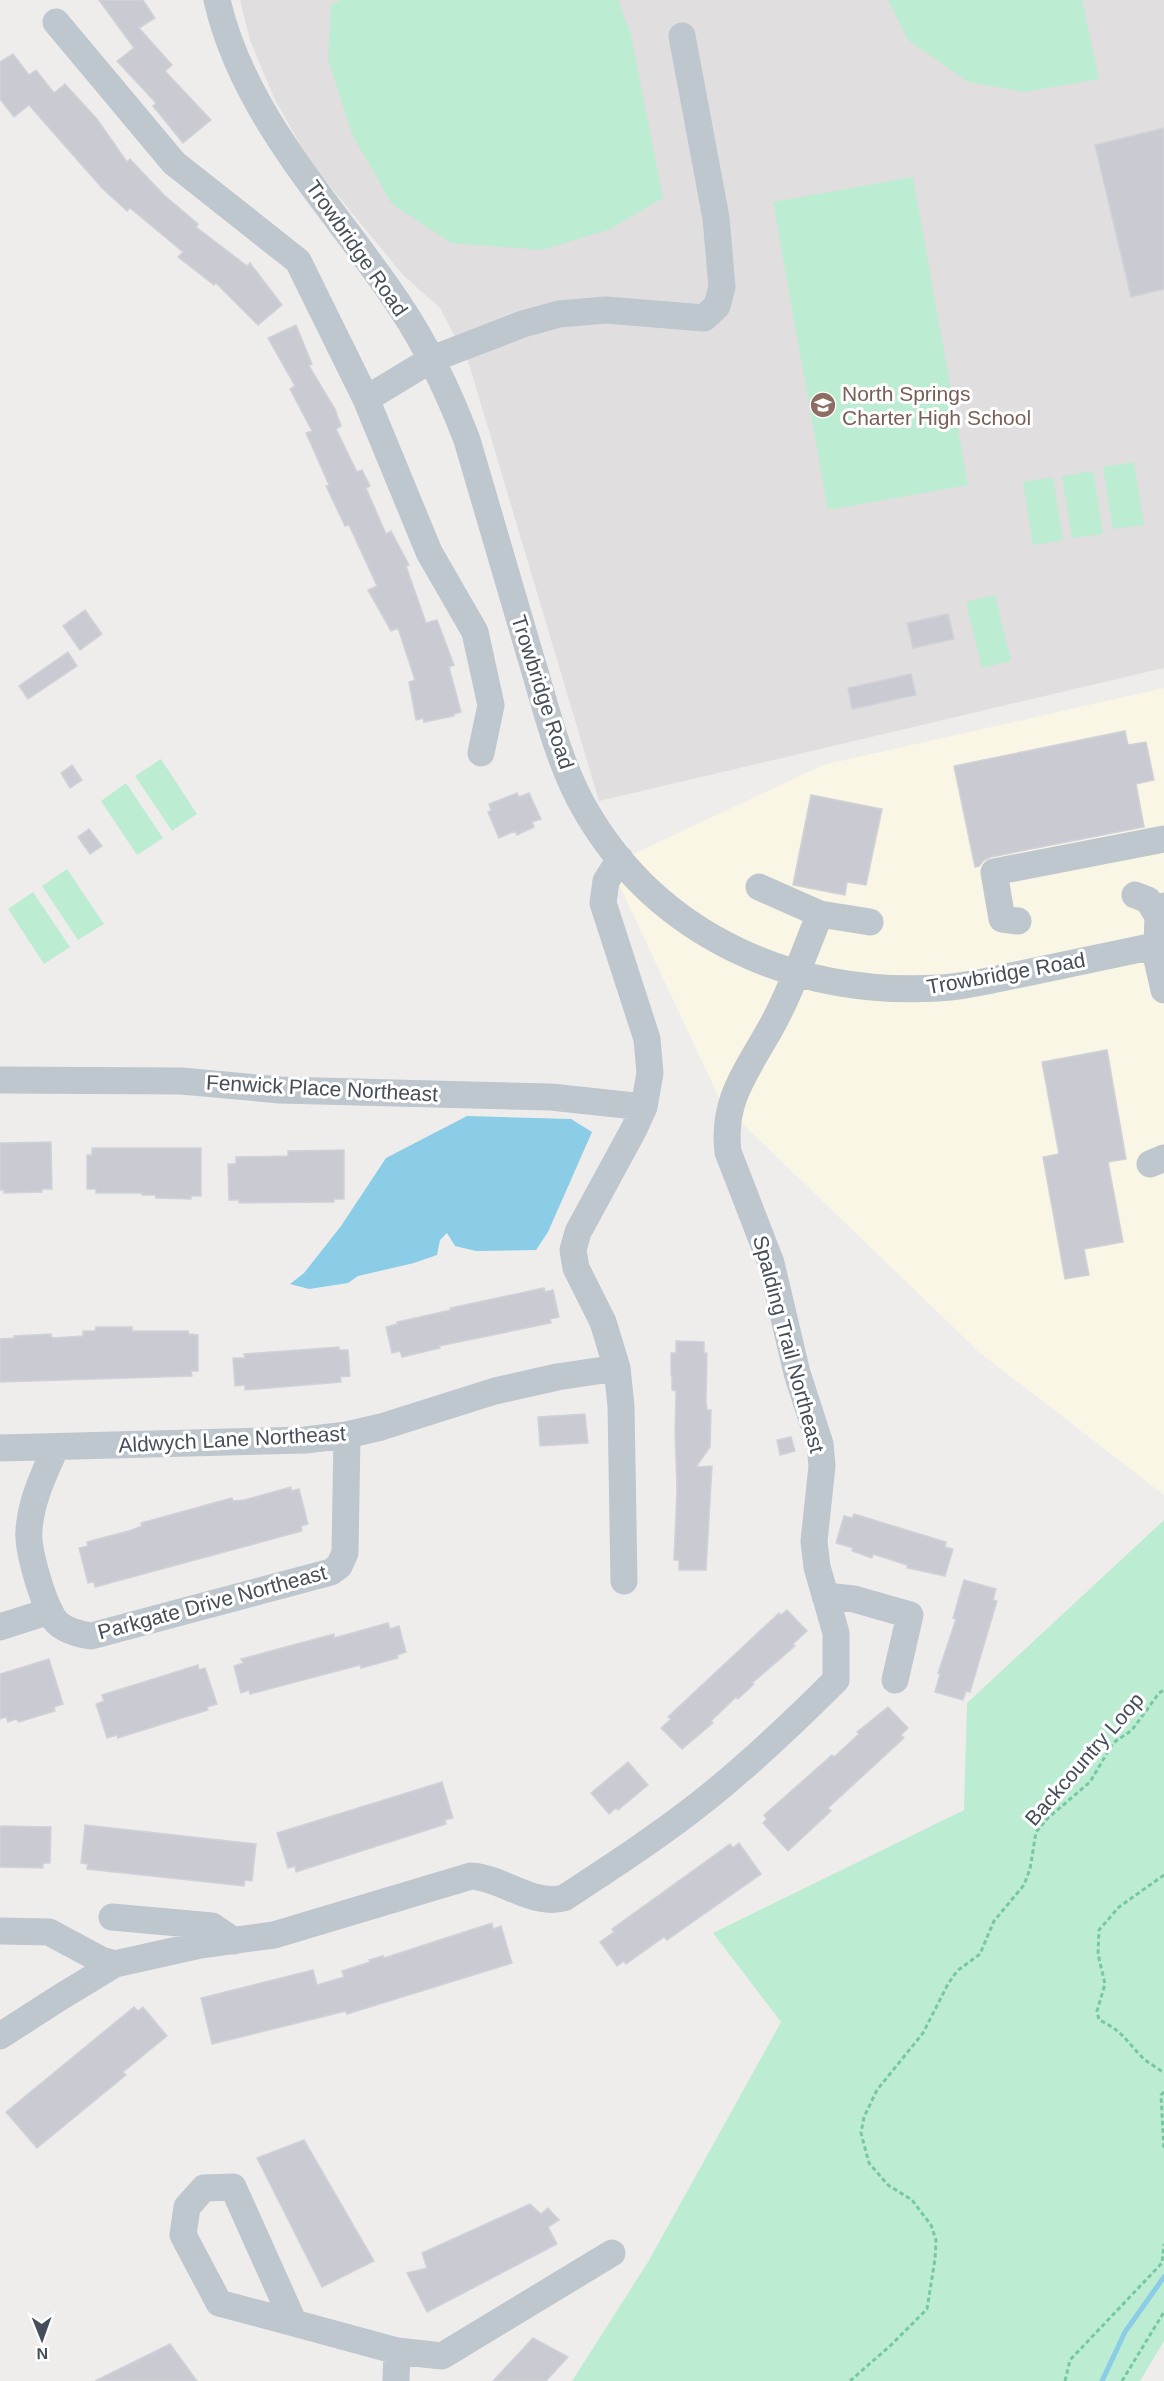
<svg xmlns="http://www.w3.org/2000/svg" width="1164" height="2381" viewBox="0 0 1164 2381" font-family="Arial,sans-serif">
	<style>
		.commercial { fill: #faf6e5 }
		.education { fill: #e0dede }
		.green { fill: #bcecd2 }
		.water { fill: #8bcde7 }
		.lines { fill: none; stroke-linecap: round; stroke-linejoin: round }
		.stream { stroke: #8bcde7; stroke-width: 5 }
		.building { fill: #cacbd2; stroke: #d1d2d8; stroke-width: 1.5 }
		.path { stroke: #76c8a5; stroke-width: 3; stroke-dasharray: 4.5 3; stroke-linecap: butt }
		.minor { stroke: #bec6ce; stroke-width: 27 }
		.labels { text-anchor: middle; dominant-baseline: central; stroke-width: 6; stroke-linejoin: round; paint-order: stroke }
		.street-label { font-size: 21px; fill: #464e59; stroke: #fff }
		.education-label { font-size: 21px; fill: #785e54; stroke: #fff; text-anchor: start }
	</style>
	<rect width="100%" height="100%" fill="#efedec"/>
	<path class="commercial" d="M1164,688V1495L979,1352L722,1104L610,865L823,765Z"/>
	<path class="education" d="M240,0H1164V668L599,801L469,364L440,308L403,275L310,162L275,100L250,40Z"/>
	<path class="green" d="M342,0H618L631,35L663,198L608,230L542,250L451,243L392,204L352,134L328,59L331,4Z
		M888,0H1082L1099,79L1025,92L968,82L908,40Z
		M913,177L968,485L828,510L773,202Z
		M1134,462L1144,525L1113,529L1103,467Z
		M1093,471L1103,534L1072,538L1062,476Z
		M1053,477L1063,540L1033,545L1023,482Z
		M995,595L1011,661L982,668L966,602Z
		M161,759L197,814L172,831L135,776Z
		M126,783L163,838L137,855L101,801Z
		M67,869L104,924L78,940L42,886Z
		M33,892L70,947L44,964L8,909Z
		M1164,1520V2341L1140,2381H572L648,2262L781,2022L713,1933L964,1810L967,1703Z"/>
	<path class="water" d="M467,1116L571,1119L592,1132L548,1232L536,1250L476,1251L455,1246L447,1233L440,1240L437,1255L414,1263L358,1276L348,1283L309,1289L290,1284L304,1273L341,1226L386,1158Z"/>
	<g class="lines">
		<path class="stream" d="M1102,2381L1125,2332L1164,2277"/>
	</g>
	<path class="building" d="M99,0H143L155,18L139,28L172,65L165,71L211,120L183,143L153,106L156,103L117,61L134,48Z
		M13,54L29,75L36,70L54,93L65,84L97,119L127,162L130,159L164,195L198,224L196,227L247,266L250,263L282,305L258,325L216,283L214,285L178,257L183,252L130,208L127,211L102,188L29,105L14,117L0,99V62Z
		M1164,128V289L1131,297L1095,145Z
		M296,325L312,364L309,366L335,409L341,426L336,429L357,472L362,470L370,486L366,488L386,534L391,531L409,565L406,566L426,623L437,620L454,665L449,667L461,712L454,714V716L424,722L423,718L416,720L409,682L415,680L398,628L391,631L368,590L377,586L349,525L345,526L326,486L329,485L306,433L312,431L290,389L295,386L268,338Z
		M85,610L102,634L80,650L63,626Z
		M948,614L954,639L913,648L907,623Z
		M68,652L77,666L28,699L19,686Z
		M911,674L916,695L852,709L848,688Z
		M1125,731L1128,745L1146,742L1154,780L1136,784L1144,827L991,857L984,860L979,866L975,867L954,766Z
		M72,765L82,780L70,788L61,773Z
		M517,793L519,797L529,793L541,819L532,822L534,827L517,835L515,831L499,838L488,812L491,810L489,804Z
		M811,795L882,809L866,885L847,882L845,895L793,885Z
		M89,829L102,846L90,854L78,837Z
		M1107,1050L1126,1159L1108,1162L1123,1242L1084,1249L1089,1275L1065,1279L1043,1157L1059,1154L1042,1062Z
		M51,1142L52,1189H42V1192L4,1193V1190H0V1143Z
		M92,1148H201V1196H191V1199L156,1198L155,1195H142V1193H96V1189H87V1155H92Z
		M344,1150V1199H334V1202L239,1203V1200H229L228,1164H236V1157L288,1156V1151Z
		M544,1288L545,1292L553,1290L559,1317L550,1319L551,1323L439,1346L440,1348L402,1357L400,1351L392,1353L386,1327L397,1324V1322L451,1310L450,1308Z
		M96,1327H132V1331H188L189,1334L198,1335V1371H191L192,1376L0,1382V1339L14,1338V1336L51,1334L52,1338L83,1336V1331H95Z
		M676,1341L704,1342V1353H707L706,1400L707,1410H711L710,1447L696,1467L712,1466L706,1570H679V1560H674L677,1489L675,1432L676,1391L672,1390V1375H671V1353H676Z
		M339,1347V1350H348L350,1376L340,1377L341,1382L245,1390V1385L235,1386L233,1358H245L244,1354Z
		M585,1414L588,1443L540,1446L538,1417Z
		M791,1437L795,1451L780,1455L777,1440Z
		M291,1487V1491L299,1489L308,1524L301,1526L302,1531L95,1587L94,1582L88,1583L79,1548L88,1546L87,1542L132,1530L142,1526L141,1523L232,1498L233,1501L244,1500Z
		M854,1514L946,1542L945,1547L953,1549L945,1576L907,1568V1565L873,1554L872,1558L852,1551L853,1548L836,1543L844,1516L852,1518Z
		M964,1580L996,1589L993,1600L997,1601L970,1692L966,1691L963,1700L935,1692L940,1674L938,1673L956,1619L953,1618Z
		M787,1610L807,1631L793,1644L795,1646L752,1683L754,1684L738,1699L736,1697L711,1721L713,1723L682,1749L661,1728L671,1719L668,1717L779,1613L781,1615Z
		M388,1623L390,1629L399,1626L406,1652L397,1655L398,1658L361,1668L360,1665L250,1694L249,1690L241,1693L234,1666L243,1663L241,1659L334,1634V1638Z
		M49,1659L63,1704L54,1707L55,1711L19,1722L16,1719L8,1722L6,1717L0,1719V1674Z
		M198,1665L199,1670L205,1668L217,1704L207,1707L208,1710L172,1721L118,1738L117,1735L107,1738L96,1704L104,1701L102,1695Z
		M888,1707L908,1728L901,1735L904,1738L828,1808L831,1811L788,1851L763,1823L767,1819L764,1815L832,1755L834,1757L859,1734L857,1732Z
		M628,1762L648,1785L618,1810L616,1808L609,1814L591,1793Z
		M442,1782L453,1818L445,1820L446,1824L296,1872L295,1866L288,1868L277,1833Z
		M85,1825L256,1844L252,1881L245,1880L244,1886L87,1869L88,1864L81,1863Z
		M0,1826L51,1827L50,1863H43V1868L0,1867Z
		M739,1843L761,1874L667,1940L664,1937L626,1964L624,1961L617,1966L600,1942L614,1932L612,1929L730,1844L733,1848Z
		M492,1923L493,1929L501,1926L512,1963L347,2014L346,2011L212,2044L201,1998L313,1970L317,1985L344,1977L342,1971L370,1962L369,1960L383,1956L384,1958Z
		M134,2007L138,2011L143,2007L167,2036L123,2072L126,2075L37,2148L6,2112Z
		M304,2140L374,2261L322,2287L257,2158Z
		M530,2204L541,2214L548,2208L559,2220L548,2227L557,2244L427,2312L407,2273L427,2268L422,2253Z
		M533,2338L568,2357L546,2381H493Z
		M170,2344L197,2381H95Z"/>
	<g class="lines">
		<path class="path" d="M1164,1875L1119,1907L1099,1930L1098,1954L1105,1984L1097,2011L1099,2020C1121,2030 1125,2039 1140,2055C1146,2062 1156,2067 1164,2073
			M1164,2092L1161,2095L1164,2150
			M850,2381L890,2346L927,2309L935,2259L936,2240L931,2225L912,2200L888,2185L869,2163L861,2133L864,2117L877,2090L923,2033L948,1984L957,1971L980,1954L994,1921L1024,1885L1030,1869L1036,1832L1048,1818L1090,1782L1113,1743L1132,1730L1159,1693L1164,1690
			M1065,2381L1070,2360L1162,2263L1164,2244
			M1122,2381L1164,2312"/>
		<path class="minor" d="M217,0C244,118 335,208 400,306C428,348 449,393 467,440C488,511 509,583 530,655C546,707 558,763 586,811C660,938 796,996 939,988C967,987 994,979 1021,974C1069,964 1116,954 1164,944
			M56,22L174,163L298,261L366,399L429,552L475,632L491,705L481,753
			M366,399L432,359L523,324L559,314L606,310L704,318L717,306L722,287L716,218L682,36
			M620,859L606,881L603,903L647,1039L650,1073L644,1107L634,1129L578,1232L573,1250L576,1268L603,1322L617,1368L621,1406L624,1581
			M1135,895L1148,900L1158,916
			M820,914L870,922
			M1018,921L1002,919L994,872L1164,839
			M1157,945L1158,916L1164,906
			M1154,946L1164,990
			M0,1080L181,1081L280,1090L551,1097L644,1107
			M1150,1164L1164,1158
			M56,1447C44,1474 31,1500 29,1530C27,1550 43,1602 54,1619C62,1630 78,1634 91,1636L331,1572L339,1566L345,1553L347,1435
			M0,1448L305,1440L347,1435L381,1427L495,1391L557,1377L617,1368
			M825,1596L854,1599L910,1615L895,1680
			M0,1627L50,1611
			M112,1917L212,1926L234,1941
			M0,1931L49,1932L101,1960L115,1964
			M0,2036L59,1998L115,1964L200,1945L274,1935L471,1876C503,1878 531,1906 564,1898C613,1866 662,1834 707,1798C753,1761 795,1721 836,1680V1633L817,1567L814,1541L822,1466L820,1444L797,1373L771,1263L728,1152C721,1095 753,1064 777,1016C794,983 806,948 820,914L759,887
			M233,2187L294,2323L219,2303L183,2235L187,2207L204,2188Z
			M294,2323L397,2351L442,2356L612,2253
			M396,2381L397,2351"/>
	</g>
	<defs>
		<g id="school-disc" transform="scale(1.35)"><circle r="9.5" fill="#8d6e63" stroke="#fff"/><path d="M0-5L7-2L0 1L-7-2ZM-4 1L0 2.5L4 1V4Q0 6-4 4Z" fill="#fff"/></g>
	</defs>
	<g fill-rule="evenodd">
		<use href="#school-disc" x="823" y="405"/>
	</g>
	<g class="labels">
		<g class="street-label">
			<text transform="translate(357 248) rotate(55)">Trowbridge Road</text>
			<text transform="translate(543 692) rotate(72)">Trowbridge Road</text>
			<text transform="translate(1006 973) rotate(-10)">Trowbridge Road</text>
			<text transform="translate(322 1088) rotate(3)">Fenwick Place Northeast</text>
			<text transform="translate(789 1344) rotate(75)">Spalding Trail Northeast</text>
			<text transform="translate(232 1439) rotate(-3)">Aldwych Lane Northeast</text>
			<text transform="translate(212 1602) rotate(-15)">Parkgate Drive Northeast</text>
			<text transform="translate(1084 1759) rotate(-49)">Backcountry Loop</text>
		</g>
		<g class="education-label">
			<text x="842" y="393">North Springs<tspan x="842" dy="24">Charter High School</tspan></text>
		</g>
	</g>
	<g transform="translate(42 2339) rotate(179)" stroke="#ffffff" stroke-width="4.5" paint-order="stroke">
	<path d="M0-4.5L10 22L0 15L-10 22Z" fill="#464e59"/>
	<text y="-9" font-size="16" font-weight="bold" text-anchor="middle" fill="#464e59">N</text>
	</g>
</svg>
